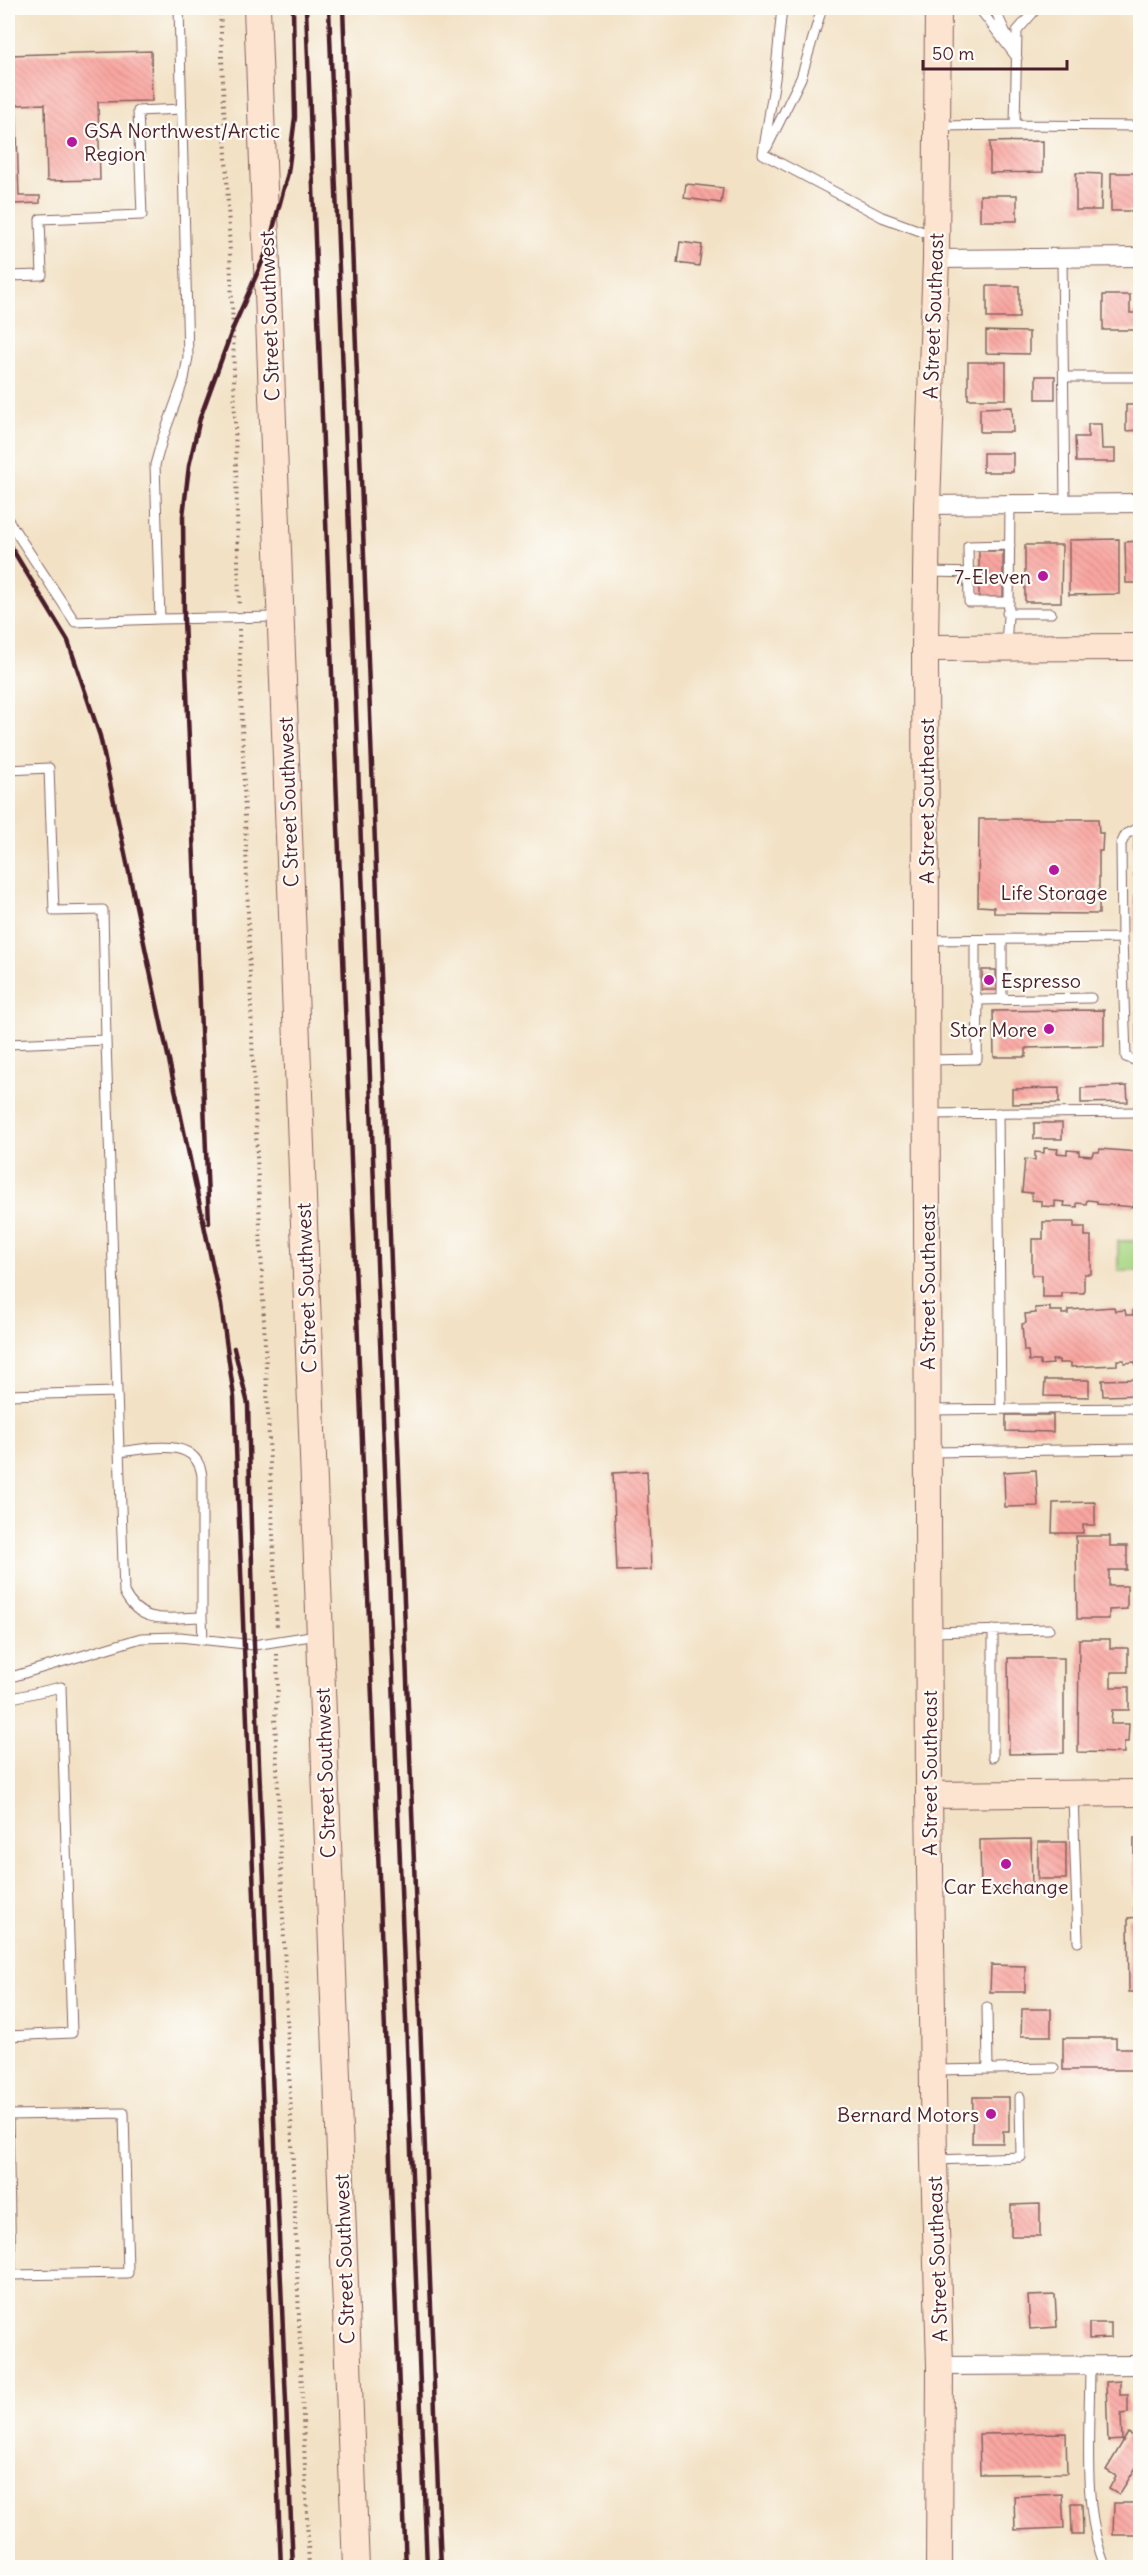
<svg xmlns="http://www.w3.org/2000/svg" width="1148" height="2575" viewBox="0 0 1148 2575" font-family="Delius,sans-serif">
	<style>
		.pitch { fill: #a7d683; stroke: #787a57; stroke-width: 1.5 }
		.building { fill: url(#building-back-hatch) }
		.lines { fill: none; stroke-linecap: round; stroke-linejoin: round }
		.lane-casing { stroke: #856361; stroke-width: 11 }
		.street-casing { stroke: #856361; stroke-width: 20 }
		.secondary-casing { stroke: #856361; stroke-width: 28 }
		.path { stroke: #856361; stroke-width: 4; stroke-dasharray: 1.5 4.5; stroke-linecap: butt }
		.lane { stroke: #fff; stroke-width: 9 }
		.street { stroke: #fff; stroke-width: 18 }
		.secondary { stroke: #fde4d0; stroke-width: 26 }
		.rail { stroke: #4a1f2b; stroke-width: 4.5 }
		.poi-dot { fill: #b5179e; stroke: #fdfcf7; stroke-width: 2 }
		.labels { text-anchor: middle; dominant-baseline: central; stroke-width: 4.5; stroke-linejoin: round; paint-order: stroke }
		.poi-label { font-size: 20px; fill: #4a1f2b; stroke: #fdfcf7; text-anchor: end }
		.street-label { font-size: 20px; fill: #4a1f2b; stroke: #fdfcf7 }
	</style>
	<defs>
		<pattern id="building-back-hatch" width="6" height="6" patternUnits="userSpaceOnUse" patternTransform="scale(1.5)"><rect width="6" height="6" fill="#f9a6a0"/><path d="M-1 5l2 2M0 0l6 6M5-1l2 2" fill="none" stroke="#d78e8a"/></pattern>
	</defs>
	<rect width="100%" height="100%" fill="#fdfcf7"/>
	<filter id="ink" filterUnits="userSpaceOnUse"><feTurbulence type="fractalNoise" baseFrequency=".0167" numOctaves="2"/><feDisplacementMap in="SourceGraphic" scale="12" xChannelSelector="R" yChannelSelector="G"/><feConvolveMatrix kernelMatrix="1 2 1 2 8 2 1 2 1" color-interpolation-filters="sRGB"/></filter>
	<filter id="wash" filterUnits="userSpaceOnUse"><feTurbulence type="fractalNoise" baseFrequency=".008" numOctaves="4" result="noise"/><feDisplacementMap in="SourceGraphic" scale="24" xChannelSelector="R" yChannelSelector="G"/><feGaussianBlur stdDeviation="1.35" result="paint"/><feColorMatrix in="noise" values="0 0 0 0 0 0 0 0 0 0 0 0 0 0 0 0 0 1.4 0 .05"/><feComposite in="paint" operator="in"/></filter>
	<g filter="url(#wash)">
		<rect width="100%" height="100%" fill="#f2e1c4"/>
		<path class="pitch" d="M1118,1241H1140V1271H1118Z"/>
		<g id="blocks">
			<path class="building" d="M151,51L152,101L98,102L100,180L47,181L45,104L16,105L19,196H40V203L14,204L15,243H8V55Z
				M1043,141V172L990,173V142Z
				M1076,173L1102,174L1101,210H1076Z
				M1111,173H1137L1136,211H1111Z
				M686,184L723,188L721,203L684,198Z
				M980,195H1017V221H980Z
				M680,242L702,245L699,266L677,263Z
				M987,286H1019V318H987Z
				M1103,295H1130V313H1140V330H1103Z
				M986,331L1029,332V354L986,353Z
				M968,362H1006V399H968Z
				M1036,376H1055V399H1036Z
				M1126,405H1140V430L1126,431Z
				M1012,407L1013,432H980V408Z
				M1088,424H1101L1102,449H1115V462H1076L1075,437H1088Z
				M983,453H1013V472H983Z
				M1119,539V594L1069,595V540Z
				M1140,541V583H1126L1125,542Z
				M1025,545H1062L1061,602H1025Z
				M979,551H1003V597L979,598Z
				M979,819H1098L1099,833H1103L1102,851H1099V914L994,913V907L978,906Z
				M1134,839H1140V876H1134Z
				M1134,896H1140V934H1135Z
				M1140,953V991H1136L1135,954Z
				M982,970H996L997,990H982Z
				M1104,1010V1046L1026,1048V1057H994L993,1011Z
				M1136,1010H1140V1048H1136Z
				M1127,1086L1128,1102L1081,1103V1088Z
				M1059,1088V1103L1012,1104V1089Z
				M1034,1123H1062V1139H1034Z
				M1044,1148L1058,1149L1057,1153L1067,1154V1150L1079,1151V1155L1092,1156L1093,1152H1099L1100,1149L1138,1152V1155H1140V1204L1134,1203V1207L1097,1204V1201L1087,1200L1086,1204L1077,1203V1207L1064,1206L1065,1202L1055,1201V1207L1042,1206V1201L1032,1200V1193L1022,1192L1025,1159L1035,1160V1152L1044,1153Z
				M1043,1222H1074V1227H1085V1236H1091V1274H1084V1293H1062V1297H1042V1275H1032V1239H1043Z
				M1050,1307V1311H1062V1314H1068V1310L1114,1307L1115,1311L1125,1310L1126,1315H1133V1310H1140V1366H1136L1135,1362L1124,1363V1360H1117V1365L1071,1367V1363H1059V1360H1052L1053,1364L1040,1365V1361H1029L1028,1351H1024L1022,1324L1026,1323L1025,1314L1036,1313L1035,1308Z
				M1140,1379V1395L1103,1396L1102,1380Z
				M1045,1380H1089V1397L1044,1396Z
				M1006,1415H1053V1432L1006,1431Z
				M1036,1470L1038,1506L1005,1507L1004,1472Z
				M647,1471L651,1570L617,1571L613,1473Z
				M1095,1502V1525H1083V1533H1052L1053,1503Z
				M1076,1536H1110V1546H1127V1570H1109V1586H1127V1609L1109,1610V1619H1077Z
				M1079,1639H1110V1648H1128V1672H1111V1687H1129V1710H1112L1111,1724H1129L1128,1742H1124V1753L1078,1752Z
				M1008,1658H1064V1753L1009,1754Z
				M1134,1838H1140V1911H1134Z
				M1031,1839L1032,1889H981L980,1840Z
				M1038,1842H1066V1879H1038Z
				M1140,1917V1992H1129L1128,1918Z
				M991,1965L1025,1966V1992H990Z
				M1022,2009H1051V2036H1021Z
				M1063,2038H1116V2048H1139V2070H1063Z
				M973,2097H1009V2131H1003V2143H972Z
				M1040,2204V2236H1011V2205Z
				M1055,2295L1057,2327L1030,2329L1028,2296Z
				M1089,2323H1111V2338L1089,2339Z
				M1120,2381V2395H1128V2413L1121,2414L1122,2440L1108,2441L1106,2382Z
				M1066,2433L1067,2473L980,2474L979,2434Z
				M1128,2433L1140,2440V2461L1119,2495L1109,2489L1116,2476L1106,2470Z
				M1062,2494L1064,2528L1015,2530L1014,2496Z
				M1071,2503H1082L1083,2534H1072Z
				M1114,2503H1140V2535H1113Z"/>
		</g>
	</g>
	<g filter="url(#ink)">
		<use href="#blocks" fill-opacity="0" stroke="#856361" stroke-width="1.5"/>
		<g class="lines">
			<g class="lane-casing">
				<path id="lane" d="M179,8L188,357L184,379L162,440L155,465L160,619L278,617
					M782,8L775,79L763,154L882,217L934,236
					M979,8L1017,58
					M994,8L1010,42
					M1015,125L1140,126
					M939,126L1015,125L1017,31L1037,8
					M767,147L801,78L822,8
					M1062,258L1065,504
					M8,276L42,275L40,219L142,215L138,111L182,109
					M1064,377H1140
					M8,520L75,622L160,619
					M928,572L979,573
					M1009,602H969L968,546L1010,545
					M1007,613H1051
					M1006,645L1009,602L1010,505
					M8,770L49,768L54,911L103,910L106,1040L8,1044
					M1122,938L1126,1057L1140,1062
					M928,940L1122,938L1121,844L1126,834L1140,827
					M975,940V992L978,1000
					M1002,940V1000
					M929,1060L977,1059L978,1000L1091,998
					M998,1113L1001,1409
					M927,1114L1140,1112
					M117,1392L124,1592C141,1627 170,1617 202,1617L203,1640
					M8,1395L117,1392L106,1040
					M930,1410L1140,1408
					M119,1452C148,1449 197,1435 202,1476V1617
					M930,1452L1140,1449
					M993,1630V1757
					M931,1632L1049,1629
					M8,1678L141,1638L180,1637L254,1645L317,1635
					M8,1699L61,1687L72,2033L8,2036
					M1073,1796L1078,1942
					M987,2007L988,2069
					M935,2070L1054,2068
					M124,2113L128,2273L11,2275L8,2115Z
					M936,2160L1021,2157L1020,2097
					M1090,2365C1090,2428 1081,2510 1106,2568"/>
			</g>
			<g class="street-casing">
				<path id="street" d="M936,259L1140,257
					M927,505L1140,503
					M940,2366L1140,2365"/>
			</g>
			<g class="secondary-casing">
				<path id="secondary" d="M257,8L356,2568
					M938,8L936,259L927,505L925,648L929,1795L934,2160L940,2366L939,2568
					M925,648L1140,647
					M929,1795L1140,1793"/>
			</g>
			<path class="path" d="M220,8L233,328L239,606
				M239,629L252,1038L277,1629
				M277,1654L278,1689L275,1717L309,2568"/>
			<use href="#lane" class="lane"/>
			<use href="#street" class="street"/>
			<use href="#secondary" class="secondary"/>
			<path class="rail" d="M306,8L406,2568
				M329,8L427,2568
				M343,8L441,2568
				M8,542L68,641L100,736L221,1305L234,1397L281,2568
				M209,1223L184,619L183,516L189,466L200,418L233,328L267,251L288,173L295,117L293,8
				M234,1348L248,1404L254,1645L293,2568"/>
		</g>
	</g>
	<g class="poi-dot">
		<circle cx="72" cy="142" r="6"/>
		<circle cx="1043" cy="576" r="6"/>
		<circle cx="1054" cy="870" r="6"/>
		<circle cx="989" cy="980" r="6"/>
		<circle cx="1049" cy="1029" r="6"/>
		<circle cx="1006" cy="1864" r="6"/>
		<circle cx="991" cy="2114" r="6"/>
	</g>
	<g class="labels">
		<g class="poi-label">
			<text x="84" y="130" text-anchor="start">GSA Northwest/Arctic<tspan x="84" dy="23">Region</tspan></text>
			<text x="1031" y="576">7-Eleven</text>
			<text x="1054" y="892" text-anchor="middle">Life Storage</text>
			<text x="1001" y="980" text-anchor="start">Espresso</text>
			<text x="1037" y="1029">Stor More</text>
			<text x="1006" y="1886" text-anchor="middle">Car Exchange</text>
			<text x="979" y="2114">Bernard Motors</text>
		</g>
		<g class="street-label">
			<text transform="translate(269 316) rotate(-92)">C Street Southwest</text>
			<text transform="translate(933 316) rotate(-88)">A Street Southeast</text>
			<text transform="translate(926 801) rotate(-90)">A Street Southeast</text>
			<text transform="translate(288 802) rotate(-92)">C Street Southwest</text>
			<text transform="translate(927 1287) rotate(-90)">A Street Southeast</text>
			<text transform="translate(306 1288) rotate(-92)">C Street Southwest</text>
			<text transform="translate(325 1773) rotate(-92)">C Street Southwest</text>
			<text transform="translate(929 1773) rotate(-90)">A Street Southeast</text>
			<text transform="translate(344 2259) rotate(-92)">C Street Southwest</text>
			<text transform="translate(937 2259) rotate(-92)">A Street Southeast</text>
		</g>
	</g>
	<rect width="1148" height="2575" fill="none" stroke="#fdfcf7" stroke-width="30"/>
	<path d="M923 60v9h144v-9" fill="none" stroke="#4a1f2b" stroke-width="3"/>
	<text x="932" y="60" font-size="18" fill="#4a1f2b" stroke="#fdfcf7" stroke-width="4.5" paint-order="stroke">50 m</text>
</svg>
